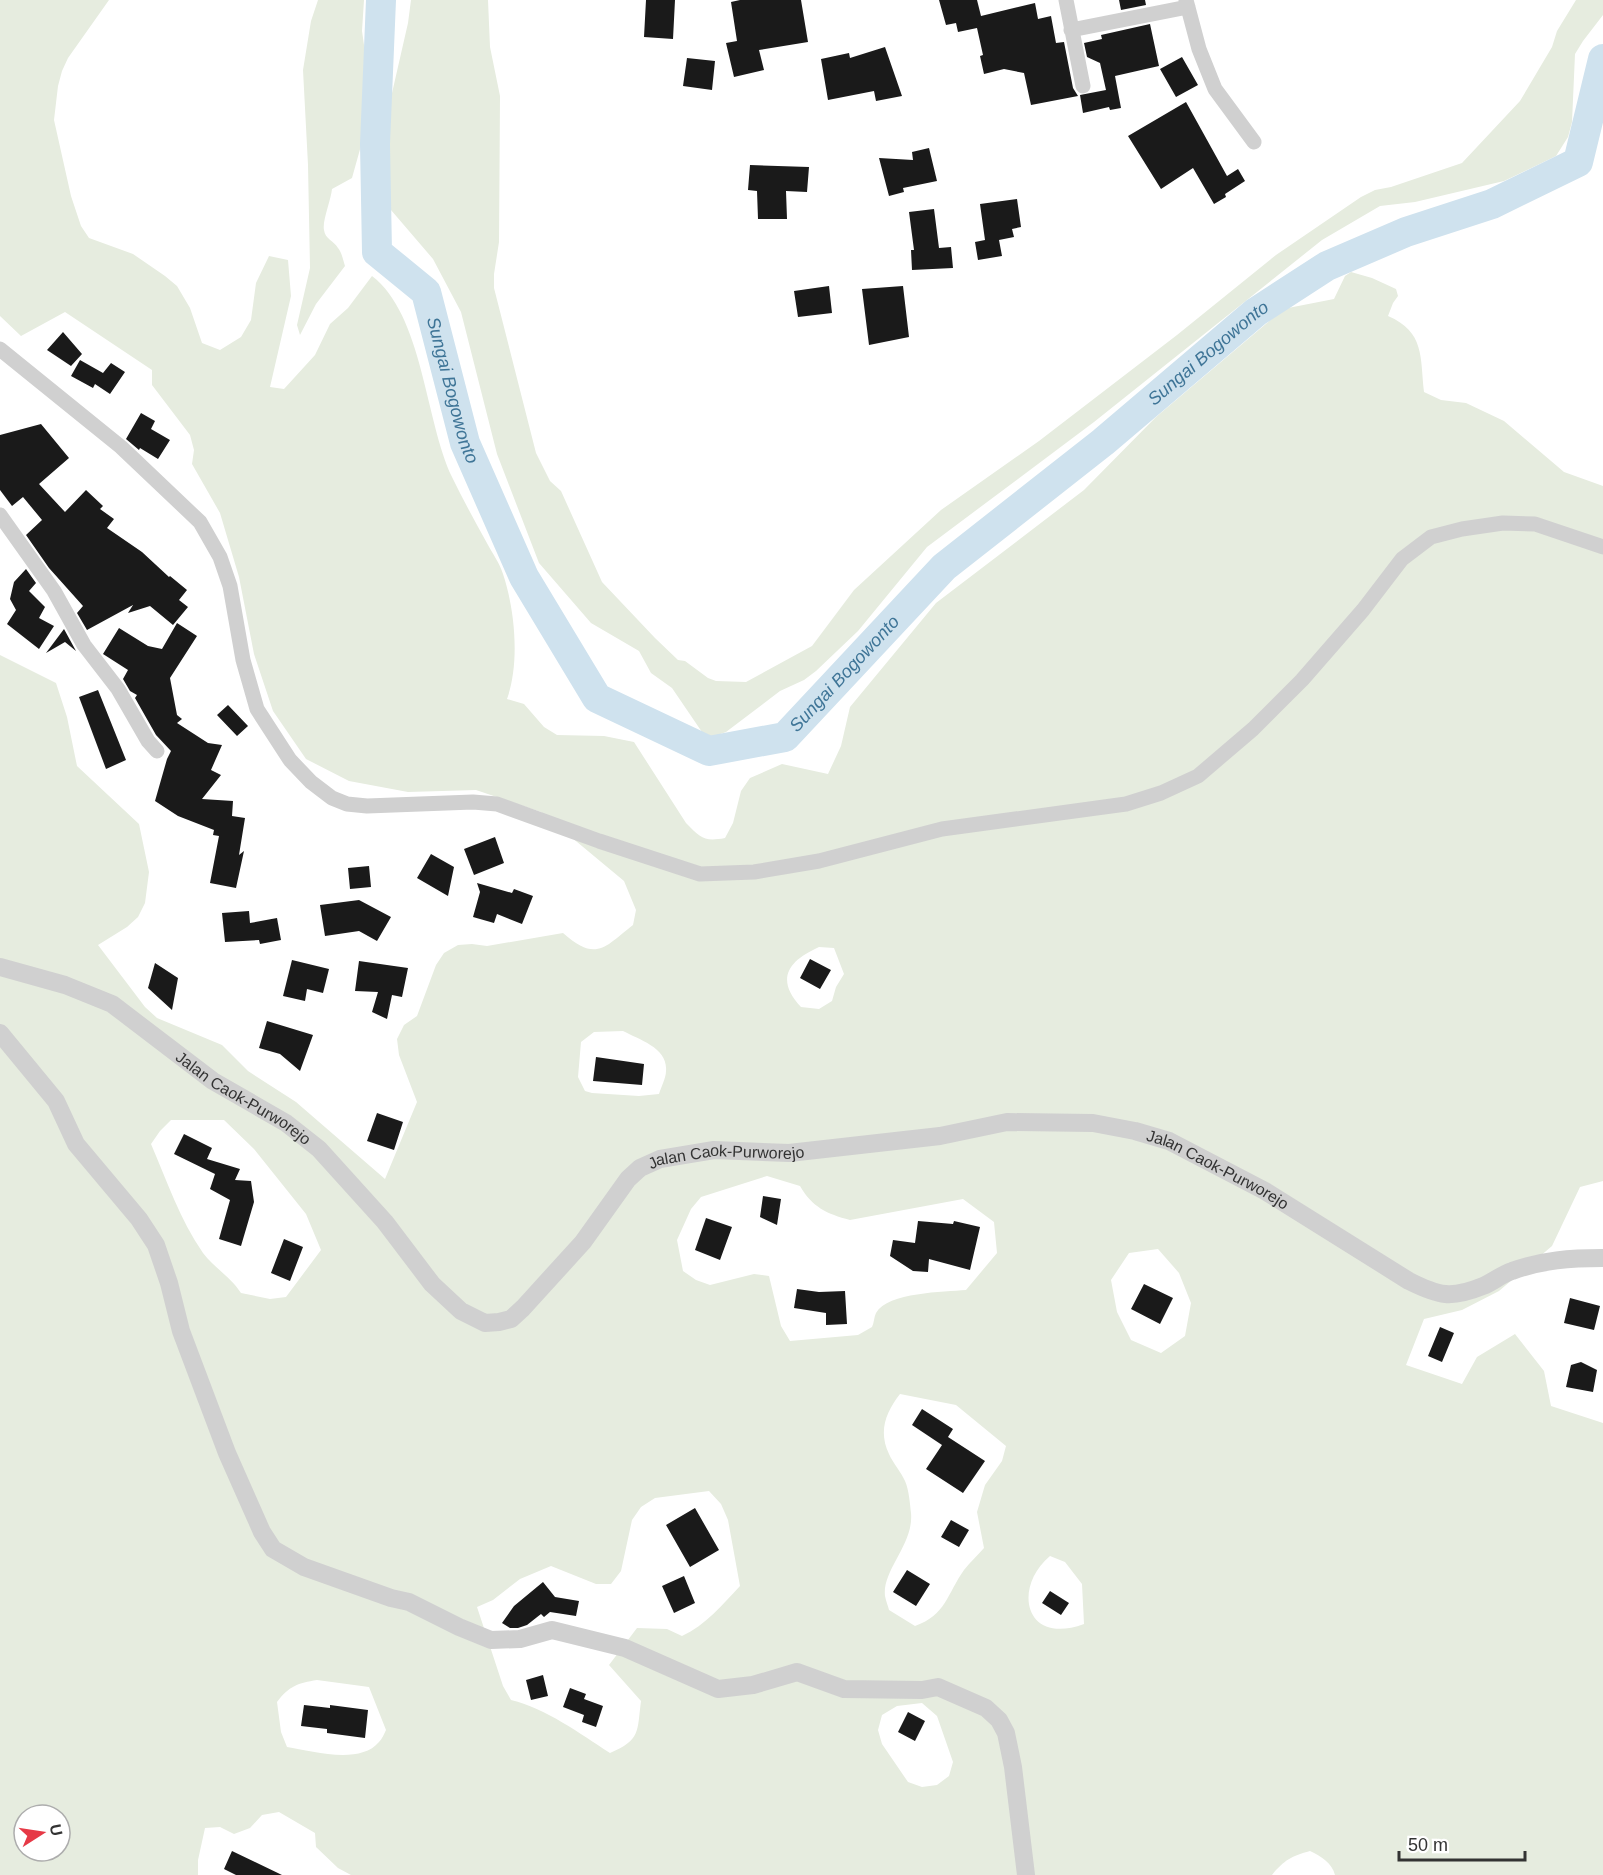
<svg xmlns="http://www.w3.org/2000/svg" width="1603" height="1875" viewBox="0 0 1603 1875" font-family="Helvetica,sans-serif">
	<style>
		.green { fill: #e6ecdf; fill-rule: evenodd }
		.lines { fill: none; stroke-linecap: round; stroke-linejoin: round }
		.river { stroke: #cfe2ee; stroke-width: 30 }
		.building { fill: #1a1a1a }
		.minor { stroke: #d0d0d0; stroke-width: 15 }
		.tertiary { stroke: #d0d0d0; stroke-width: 18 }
		.labels { text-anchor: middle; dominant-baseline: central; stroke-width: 6; stroke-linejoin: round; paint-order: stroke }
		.street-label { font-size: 16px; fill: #333; stroke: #fff }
		.water-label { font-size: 18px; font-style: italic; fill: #3f7597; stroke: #fff }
	</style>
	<rect width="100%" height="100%" fill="#fff"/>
	<path class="green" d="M0,0H109L68,58L62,71L58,86L54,120L71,196L81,226L89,238L133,254L165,276L177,286L190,308L202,343L220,350L241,337L251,320L256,283L269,256L288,260L291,296L270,387L284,389L315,355L330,324L348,308L372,276C423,315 425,420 452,477C463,500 476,523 488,545C493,554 500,564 503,574C515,610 520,663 507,699L524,704L544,727L557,735L604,736L634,742L686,823C701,838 704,842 725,838L733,823L741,791L750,778L782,764L828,774L841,746L850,707L936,603L1084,490L1156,417L1280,312L1288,308L1334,299L1345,276L1351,272L1372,278L1396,289L1398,296L1393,303L1388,316C1425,332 1420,357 1424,392L1441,400L1466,403L1504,421L1564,472L1603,486V1181L1580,1187L1552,1246L1499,1291L1462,1310L1424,1319L1406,1365L1462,1384L1477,1357L1515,1334L1544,1371L1551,1406L1603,1423V1875H1335C1332,1863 1321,1856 1310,1851C1292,1856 1284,1860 1272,1875H351L338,1868L316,1847L315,1833L279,1812L262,1815L250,1828L234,1834L220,1827L205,1828L198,1860V1875H0V655L56,683L67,717L77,766L139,824L149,872L145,903L138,917L127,927L98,945L145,1007L157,1018L222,1045L248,1071L296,1102L385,1179L417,1102L399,1055L397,1039L404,1025L417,1016L436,965L444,953L458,945L472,944L487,946L563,933C596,962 604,948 633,925L636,910L624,881L541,812L476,790L408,792L349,781L306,759L273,711L254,654L239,577L220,513L192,464L194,450L190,435L152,385V370L65,312L21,336L0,316ZM819,947L834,948L844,974L836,987L832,1001L819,1009L801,1007C775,979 788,961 819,947ZM623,1031C640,1040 668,1048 666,1071C666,1078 661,1087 659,1094L639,1096L592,1093L585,1091L578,1077L581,1042L594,1032ZM171,1120H224L254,1149L306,1214L321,1250L286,1297L270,1299L241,1293C229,1275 214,1268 203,1253C180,1220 167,1181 151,1144L160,1131ZM767,1176L800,1186C812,1207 827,1214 850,1220L963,1199L994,1222L997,1253L966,1290C944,1292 888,1292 876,1313C874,1317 874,1323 872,1327L858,1335L790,1341L781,1326L769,1276L754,1274L710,1285L696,1280L683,1271L677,1240L691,1209L701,1197ZM1158,1249L1179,1273L1191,1303L1185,1336L1161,1353L1131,1340L1117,1312L1111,1280L1129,1253ZM900,1394L956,1405L1006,1446L1002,1461L985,1485L977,1512L984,1548C978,1555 970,1562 964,1570C947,1594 946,1615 915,1626L889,1610C888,1606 886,1601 885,1596C882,1570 914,1544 911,1513C910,1504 909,1490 905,1481C901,1472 893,1463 889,1454C878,1431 886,1412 900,1394ZM709,1491L721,1504L728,1520L740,1586C722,1605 706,1625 682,1636L667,1629L637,1628L609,1665L641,1701C637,1731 641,1740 610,1753C579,1733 547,1709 511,1700L503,1686L477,1607L493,1600L520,1579L551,1566L596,1584H611L621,1571L632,1520L641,1507L655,1498ZM1050,1556L1065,1562L1082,1584L1084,1624C1025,1646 1012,1588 1050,1556ZM317,1680L369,1687L386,1730C384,1734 382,1739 379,1742C360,1765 312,1751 287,1747L281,1732L277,1702C289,1686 298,1683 317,1680ZM922,1703L937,1716L953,1762L949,1776L937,1785L922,1787L908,1782L882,1744L878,1730L882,1715L897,1706ZM24,1815H60V1851H24Z
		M318,0H364L362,31L366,59L369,117L352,178L332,189C331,200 322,221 324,230C325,239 334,241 338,248C342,253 343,260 345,266L316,304L300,335L297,325L310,268L308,165L303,70L311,21Z
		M411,0H488L490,47L500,96L499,242L494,274V288L536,453L550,481L561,491L602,582L655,638L678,660L685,661L708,678L716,681L746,682L812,646L854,590L941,510L1039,441L1177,335L1276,255L1361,197L1375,190L1391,187L1462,163L1520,101L1552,47L1557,31L1576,0H1603V15L1583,41L1575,54L1572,122L1568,137L1556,156L1504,181L1415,202L1380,206L1322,240L1094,422L927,547L858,631L816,671L804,680L780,691L726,732L712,737L704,735L672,688L651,673L639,651L591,623L539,563L497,454L461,312L433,259L391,210L385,156L387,115L408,23Z"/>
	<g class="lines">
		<path class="river" id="s1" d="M381,0L375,144L377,252L426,292L465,443L524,577L597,698L709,751L785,737L944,567L1103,442L1256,312L1327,266L1406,232L1492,204L1578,162L1603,59"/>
	</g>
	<path class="building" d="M646,0H675L673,39L644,37Z
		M740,0H801L808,42L759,50L764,70L734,77L726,43L737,41L731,2Z
		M939,0H977L981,16L1035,3L1038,19L1051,16L1056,43L1064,42L1073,88L1078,96L1031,105L1024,73L1004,69L984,74L980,56L983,55L977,28L958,32L956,23L946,25Z
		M1119,0H1145L1146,5L1121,10Z
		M1150,24L1159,66L1115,76L1121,108L1110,110L1109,107L1083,113L1080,95L1106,90L1100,63L1087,57L1084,43L1102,39L1101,35Z
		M885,47L902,96L876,101L874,91L828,100L821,59L849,53L850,58Z
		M1182,57L1198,85L1176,97L1160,69Z
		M687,58L715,61L712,90L683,86Z
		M1186,102L1227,176L1238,169L1245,181L1225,194L1226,197L1214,204L1193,168L1161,189L1128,136Z
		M929,148L937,181L903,188L904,192L889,196L879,158L913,160L912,152Z
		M750,165L809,167L807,192L786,191L787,219H758L757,191L748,190Z
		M1017,199L1021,227L1012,229L1014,237L999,240L1002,256L978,260L975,242L985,240L980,204Z
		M934,209L939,248L951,247L953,268L912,270L911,250H914L909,212Z
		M829,286L832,313L798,317L794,291Z
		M903,286L909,337L869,345L862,289Z
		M63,332L82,354L71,366L47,350Z
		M80,360L103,373L111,363L125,372L110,394L95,384L93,388L71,376Z
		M141,413L155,421L151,429L170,440L158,459L140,448L139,450L126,439Z
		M41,424L69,458L39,484L65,512L86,490L103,506L100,509L114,519L107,528L142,552L169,577L170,576L187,590L179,600L188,607L173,625L150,606L128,613L133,605L87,630L77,613L83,606L49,568L26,535L42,520L23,497L12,506L0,490V435Z
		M26,569L36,583L29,591L45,607L39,618L54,626L39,649L7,624L16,610L10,599L14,582Z
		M177,623L197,636L170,678L177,715L182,719L177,723L208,743L222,745L211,770L221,775L202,799L233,801L232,816L245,818L239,855L244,851L236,888L210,883L219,836L213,835L214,830L178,816L155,801L167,759L171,751L156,735L135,698L137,695L130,691L123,679L128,670L103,654L119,628L148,646L162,649Z
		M64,629L76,651L65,642L46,653Z
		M98,690L126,760L106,769L79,697Z
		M228,705L248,726L237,736L217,715Z
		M495,837L504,863L474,875L464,849Z
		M431,854L454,867L448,896L417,878Z
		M369,866L371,887L350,889L348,868Z
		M477,883L512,893L514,889L533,896L522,924L497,914L494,923L473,917L480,892Z
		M359,900L391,917L377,941L359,931L325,936L320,905Z
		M249,911L250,923L277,918L281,940L260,944L259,940L225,942L222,913Z
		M810,959L831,970L820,989L800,978Z
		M292,960L329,969L323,993L307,989L305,1001L283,996Z
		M359,961L408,968L402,997L392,995L387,1019L372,1012L378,992L355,991Z
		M155,963L178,978L172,1010L148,988Z
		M267,1021L313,1035L300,1071L280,1054L259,1048Z
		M596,1057L644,1064L642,1085L593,1081Z
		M377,1113L403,1122L394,1150L367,1141Z
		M184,1134L212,1148L207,1159L240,1169L235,1180L251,1181L254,1202L241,1246L219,1239L230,1200L210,1189L215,1174L174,1154Z
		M763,1196L781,1199L777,1225L760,1217Z
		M706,1218L732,1227L720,1260L695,1250Z
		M918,1221L953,1224L954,1221L980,1227L970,1270L929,1259L928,1272L913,1271L890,1256L893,1240L915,1243Z
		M284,1239L303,1247L290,1281L271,1273Z
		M1144,1284L1173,1298L1160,1324L1131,1309Z
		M797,1289L819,1292L845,1291L847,1324L826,1325V1313L794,1308Z
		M1570,1298L1600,1306L1594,1330L1564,1323Z
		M1440,1327L1454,1333L1442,1362L1428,1356Z
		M1581,1362L1597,1370L1593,1392L1566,1387L1571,1365Z
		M922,1409L953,1429L948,1437L985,1461L963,1493L926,1469L942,1445L912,1425Z
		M695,1508L719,1550L690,1567L666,1525Z
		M951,1520L969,1530L959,1547L941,1537Z
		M907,1570L930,1584L916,1606L893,1592Z
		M684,1576L695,1603L674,1613L662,1586Z
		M543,1582L555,1597L579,1601L576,1616L550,1612L544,1617L541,1614L527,1625L518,1628H510L502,1623L514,1606Z
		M1050,1591L1069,1603L1061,1615L1042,1603Z
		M543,1675L548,1696L531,1700L526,1680Z
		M570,1688L586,1694L584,1699L603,1706L596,1727L582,1722L584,1715L563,1707Z
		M304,1705L330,1708V1705L368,1710L365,1738L327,1733V1729L301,1726Z
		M908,1712L925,1721L915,1741L898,1732Z
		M232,1851L282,1875H236L224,1869Z"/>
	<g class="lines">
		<path class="minor" d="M1066,0L1083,86
			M1186,0L1199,49L1215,89L1254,142
			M1071,30L1188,7
			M0,349L121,447L200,522L220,557L230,586L243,660L257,709L290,760L311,782L332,798L347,804L367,806L473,802L497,804L599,841L700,874L754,872L819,861L942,829L1126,804L1161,793L1198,776L1253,729L1302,680L1363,610L1402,559L1431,537L1462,529L1503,523L1535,524L1603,547
			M0,515L54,591L84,645L118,689L148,741L157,751"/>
		<g class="tertiary">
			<path id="s2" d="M0,967L65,985L112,1004L213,1081L286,1123L319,1149L385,1222L432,1284L461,1311L485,1323L499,1322L511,1319L523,1308L583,1242L628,1179L640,1168L660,1159L714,1150L789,1153L940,1136L1007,1122L1093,1123L1135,1131L1169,1141L1265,1191L1409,1281C1439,1296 1451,1299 1483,1286C1493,1282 1502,1274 1512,1271C1542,1260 1571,1258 1603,1258"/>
			<path d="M0,1033L56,1101L76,1144L139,1219L156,1245L169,1283L181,1331L227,1453L262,1532L273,1549L304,1567L391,1598L409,1602L459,1627L491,1640L520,1639L552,1630L625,1648L718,1689L753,1685L797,1672L844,1689L922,1690L938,1687L986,1708L999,1720L1006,1733L1013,1767L1026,1875"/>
		</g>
	</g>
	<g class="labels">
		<g class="street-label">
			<text stroke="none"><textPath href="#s2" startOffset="280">Jalan Caok-Purworejo</textPath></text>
			<text stroke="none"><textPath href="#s2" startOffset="928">Jalan Caok-Purworejo</textPath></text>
			<text stroke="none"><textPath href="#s2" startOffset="1432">Jalan Caok-Purworejo</textPath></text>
		</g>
		<g class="water-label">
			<text stroke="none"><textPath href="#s1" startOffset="1533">Sungai Bogowonto</textPath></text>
			<text stroke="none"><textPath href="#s1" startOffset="417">Sungai Bogowonto</textPath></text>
			<text stroke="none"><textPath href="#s1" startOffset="1047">Sungai Bogowonto</textPath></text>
		</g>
	</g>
	<g transform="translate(42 1833) rotate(78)"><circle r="28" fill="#ffffff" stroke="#adadad" stroke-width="1.5"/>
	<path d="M0-4.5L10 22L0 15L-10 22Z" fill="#e63946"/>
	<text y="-9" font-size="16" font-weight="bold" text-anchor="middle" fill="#333333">U</text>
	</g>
	<path d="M1399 1851v9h126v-9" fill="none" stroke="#333333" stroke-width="3"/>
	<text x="1408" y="1851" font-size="18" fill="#333333" stroke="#ffffff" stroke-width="4.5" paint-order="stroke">50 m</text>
</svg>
